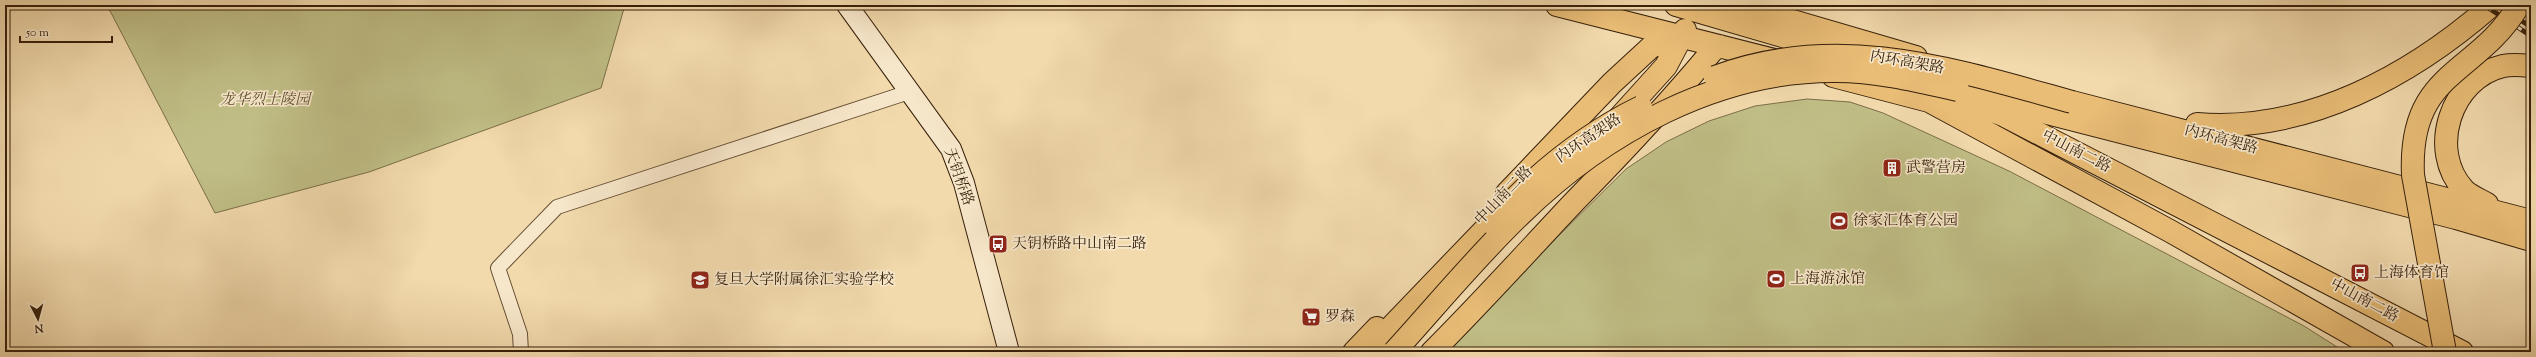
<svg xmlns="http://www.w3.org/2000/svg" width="2536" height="357" viewBox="0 0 2536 357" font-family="'Sorts Mill Goudy','Noto Serif SC',serif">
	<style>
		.green { fill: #c0be86; stroke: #7b6e48 }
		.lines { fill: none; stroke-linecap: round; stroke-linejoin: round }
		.street-casing { stroke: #654e33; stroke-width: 16 }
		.secondary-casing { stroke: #361f0a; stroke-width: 22 }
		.primary-casing { stroke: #361f0a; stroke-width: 24 }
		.highway-casing { stroke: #361f0a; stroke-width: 24 }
		.street { stroke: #f7e7ca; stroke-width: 14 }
		.secondary { stroke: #f7e7ca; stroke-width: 20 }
		.primary { stroke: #e9bd76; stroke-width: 22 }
		.highway { stroke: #e9bd76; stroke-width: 22 }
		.rail-casing { stroke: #361f0a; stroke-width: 4.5 }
		.rail { stroke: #f7e7ca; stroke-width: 3; stroke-dasharray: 9; stroke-linecap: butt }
		.highway-bridge-casing { stroke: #361f0a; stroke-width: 24; stroke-linecap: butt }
		.highway-bridge { stroke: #e9bd76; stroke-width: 22 }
		.labels { text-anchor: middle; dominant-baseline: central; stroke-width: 3.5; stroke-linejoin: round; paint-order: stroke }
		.street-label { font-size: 15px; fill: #361f0a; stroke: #f7e7ca }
		.park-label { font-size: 15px; font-style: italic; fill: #5f4f2f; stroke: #f7e7ca }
		.poi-label { font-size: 15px; fill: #361f0a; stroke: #f7e7ca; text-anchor: start }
	</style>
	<rect width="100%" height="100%" fill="#f2daad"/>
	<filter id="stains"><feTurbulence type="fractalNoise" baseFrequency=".005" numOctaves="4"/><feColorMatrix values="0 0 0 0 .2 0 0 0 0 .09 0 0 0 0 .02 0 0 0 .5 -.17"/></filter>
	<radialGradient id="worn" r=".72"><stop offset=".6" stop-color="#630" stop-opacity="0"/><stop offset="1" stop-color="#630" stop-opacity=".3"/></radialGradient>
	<path class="green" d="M107,5H625L601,88L369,172L215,213Z
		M1807,99L1850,102L1883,113L2009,171L2304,326L2345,352H1441L1626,169L1666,142L1709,121L1755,106Z"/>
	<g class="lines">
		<g class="street-casing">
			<path id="street" d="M2514,5L2531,16
				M521,352L520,334L498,268L557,207L909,92"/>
		</g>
		<g class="secondary-casing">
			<path id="secondary" d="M847,5L951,149L964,183L1009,352"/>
		</g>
		<g class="primary-casing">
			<path id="primary" d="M1557,5L1782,62
				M1676,5L1844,54
				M1833,76L1929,101L2170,231L2383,352
				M1960,97L2003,115L2462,352
				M1619,118L1666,66L1685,30
				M1507,193L1612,83L1651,47L1681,36
				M1354,352L1377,328
				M1432,352C1481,303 1527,252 1574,202C1622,153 1669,103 1713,50L1720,46"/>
		</g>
		<g class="highway-casing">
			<path id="highway" d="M1738,5L1916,57
				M1958,90L2456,218L2531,240
				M2072,102L2531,221
				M2197,124C2307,133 2411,76 2492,5
				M2487,204C2480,200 2470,196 2464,190C2427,150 2451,78 2503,66C2512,64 2522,65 2531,66
				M1367,352L1491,223"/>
		</g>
		<use href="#street" class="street"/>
		<use href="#secondary" class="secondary"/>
		<use href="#primary" class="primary"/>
		<use href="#highway" class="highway"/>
		<g class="rail-casing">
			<path id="rail" d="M2484,5L2531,36
				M2497,5L2531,27"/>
		</g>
		<use href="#rail" class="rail"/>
		<g class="highway-bridge-casing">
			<path id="highway-bridge" d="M1715,77C1837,31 1953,69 2072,102
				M1491,223C1534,176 1583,135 1641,107
				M1394,352C1436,306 1476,257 1521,214C1604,133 1717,70 1836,71C1877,71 1918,81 1958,90
				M2445,352L2413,175C2408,70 2477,76 2519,5"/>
		</g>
		<use href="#highway-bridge" class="highway-bridge"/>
	</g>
	<defs>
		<g id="building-square" transform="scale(1)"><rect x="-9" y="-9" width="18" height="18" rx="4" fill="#8f2418" stroke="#f7e7ca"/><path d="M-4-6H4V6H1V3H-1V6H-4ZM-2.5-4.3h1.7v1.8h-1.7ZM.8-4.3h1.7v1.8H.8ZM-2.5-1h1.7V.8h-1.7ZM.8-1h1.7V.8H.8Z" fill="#fff"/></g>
		<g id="stadium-square" transform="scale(1)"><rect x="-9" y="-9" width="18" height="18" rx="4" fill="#8f2418" stroke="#f7e7ca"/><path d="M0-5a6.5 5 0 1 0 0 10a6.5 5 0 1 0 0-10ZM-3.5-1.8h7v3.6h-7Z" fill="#fff"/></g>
		<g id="bus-square" transform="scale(1)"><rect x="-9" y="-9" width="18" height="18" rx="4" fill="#8f2418" stroke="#f7e7ca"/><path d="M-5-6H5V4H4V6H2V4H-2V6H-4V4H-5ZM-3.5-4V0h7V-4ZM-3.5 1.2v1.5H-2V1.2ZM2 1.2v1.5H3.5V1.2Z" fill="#fff"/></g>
		<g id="school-square" transform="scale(1)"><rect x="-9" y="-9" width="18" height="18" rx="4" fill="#8f2418" stroke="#f7e7ca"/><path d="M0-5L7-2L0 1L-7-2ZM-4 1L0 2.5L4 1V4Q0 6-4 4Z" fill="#fff"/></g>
		<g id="supermarket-square" transform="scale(1)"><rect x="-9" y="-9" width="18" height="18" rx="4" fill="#8f2418" stroke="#f7e7ca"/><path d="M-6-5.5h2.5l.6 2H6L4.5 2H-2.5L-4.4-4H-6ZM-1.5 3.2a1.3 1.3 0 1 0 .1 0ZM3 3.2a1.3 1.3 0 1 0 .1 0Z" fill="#fff"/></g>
	</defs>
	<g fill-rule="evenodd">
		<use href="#building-square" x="1892" y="168"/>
		<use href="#stadium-square" x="1839" y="221"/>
		<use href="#bus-square" x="998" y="244"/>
		<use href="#bus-square" x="2360" y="273"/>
		<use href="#stadium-square" x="1776" y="279"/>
		<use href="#school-square" x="700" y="280"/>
		<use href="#supermarket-square" x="1311" y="317"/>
	</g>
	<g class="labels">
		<g class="street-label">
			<text transform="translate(1907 63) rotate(10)">内环高架路</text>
			<text transform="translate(1589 139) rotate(-34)">内环高架路</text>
			<text transform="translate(2221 140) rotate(15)">内环高架路</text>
			<text transform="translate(2076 152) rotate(27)">中山南二路</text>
			<text transform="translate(958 177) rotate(70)">天钥桥路</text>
			<text transform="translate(1504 196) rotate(-46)">中山南二路</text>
			<text transform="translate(2364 301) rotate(28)">中山南二路</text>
		</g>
		<g class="park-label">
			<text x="265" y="100">龙华烈士陵园</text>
		</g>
		<g class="poi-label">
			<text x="1906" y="168">武警营房</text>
			<text x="1853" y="221">徐家汇体育公园</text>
			<text x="1012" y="244">天钥桥路中山南二路</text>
			<text x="2374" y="273">上海体育馆</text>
			<text x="1790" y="279">上海游泳馆</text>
			<text x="714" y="280">复旦大学附属徐汇实验学校</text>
			<text x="1325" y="317">罗森</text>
		</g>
	</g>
	<rect width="2536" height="357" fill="none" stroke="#f2daad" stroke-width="20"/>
	<rect x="6" y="6" width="2524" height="345" fill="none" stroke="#361f0a" stroke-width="2"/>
	<rect x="10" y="10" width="2516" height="337" fill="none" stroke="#361f0a"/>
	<g transform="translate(38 319) rotate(174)" stroke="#f7e7ca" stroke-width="3" paint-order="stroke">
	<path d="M0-3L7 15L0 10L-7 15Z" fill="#361f0a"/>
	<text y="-6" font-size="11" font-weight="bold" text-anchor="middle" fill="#361f0a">N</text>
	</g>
	<path d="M20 36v6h92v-6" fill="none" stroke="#361f0a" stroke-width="2"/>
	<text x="26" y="36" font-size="12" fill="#361f0a" stroke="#f7e7ca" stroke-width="3" paint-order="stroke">50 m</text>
	<rect width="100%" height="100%" filter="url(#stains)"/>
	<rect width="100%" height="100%" fill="url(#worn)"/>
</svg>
